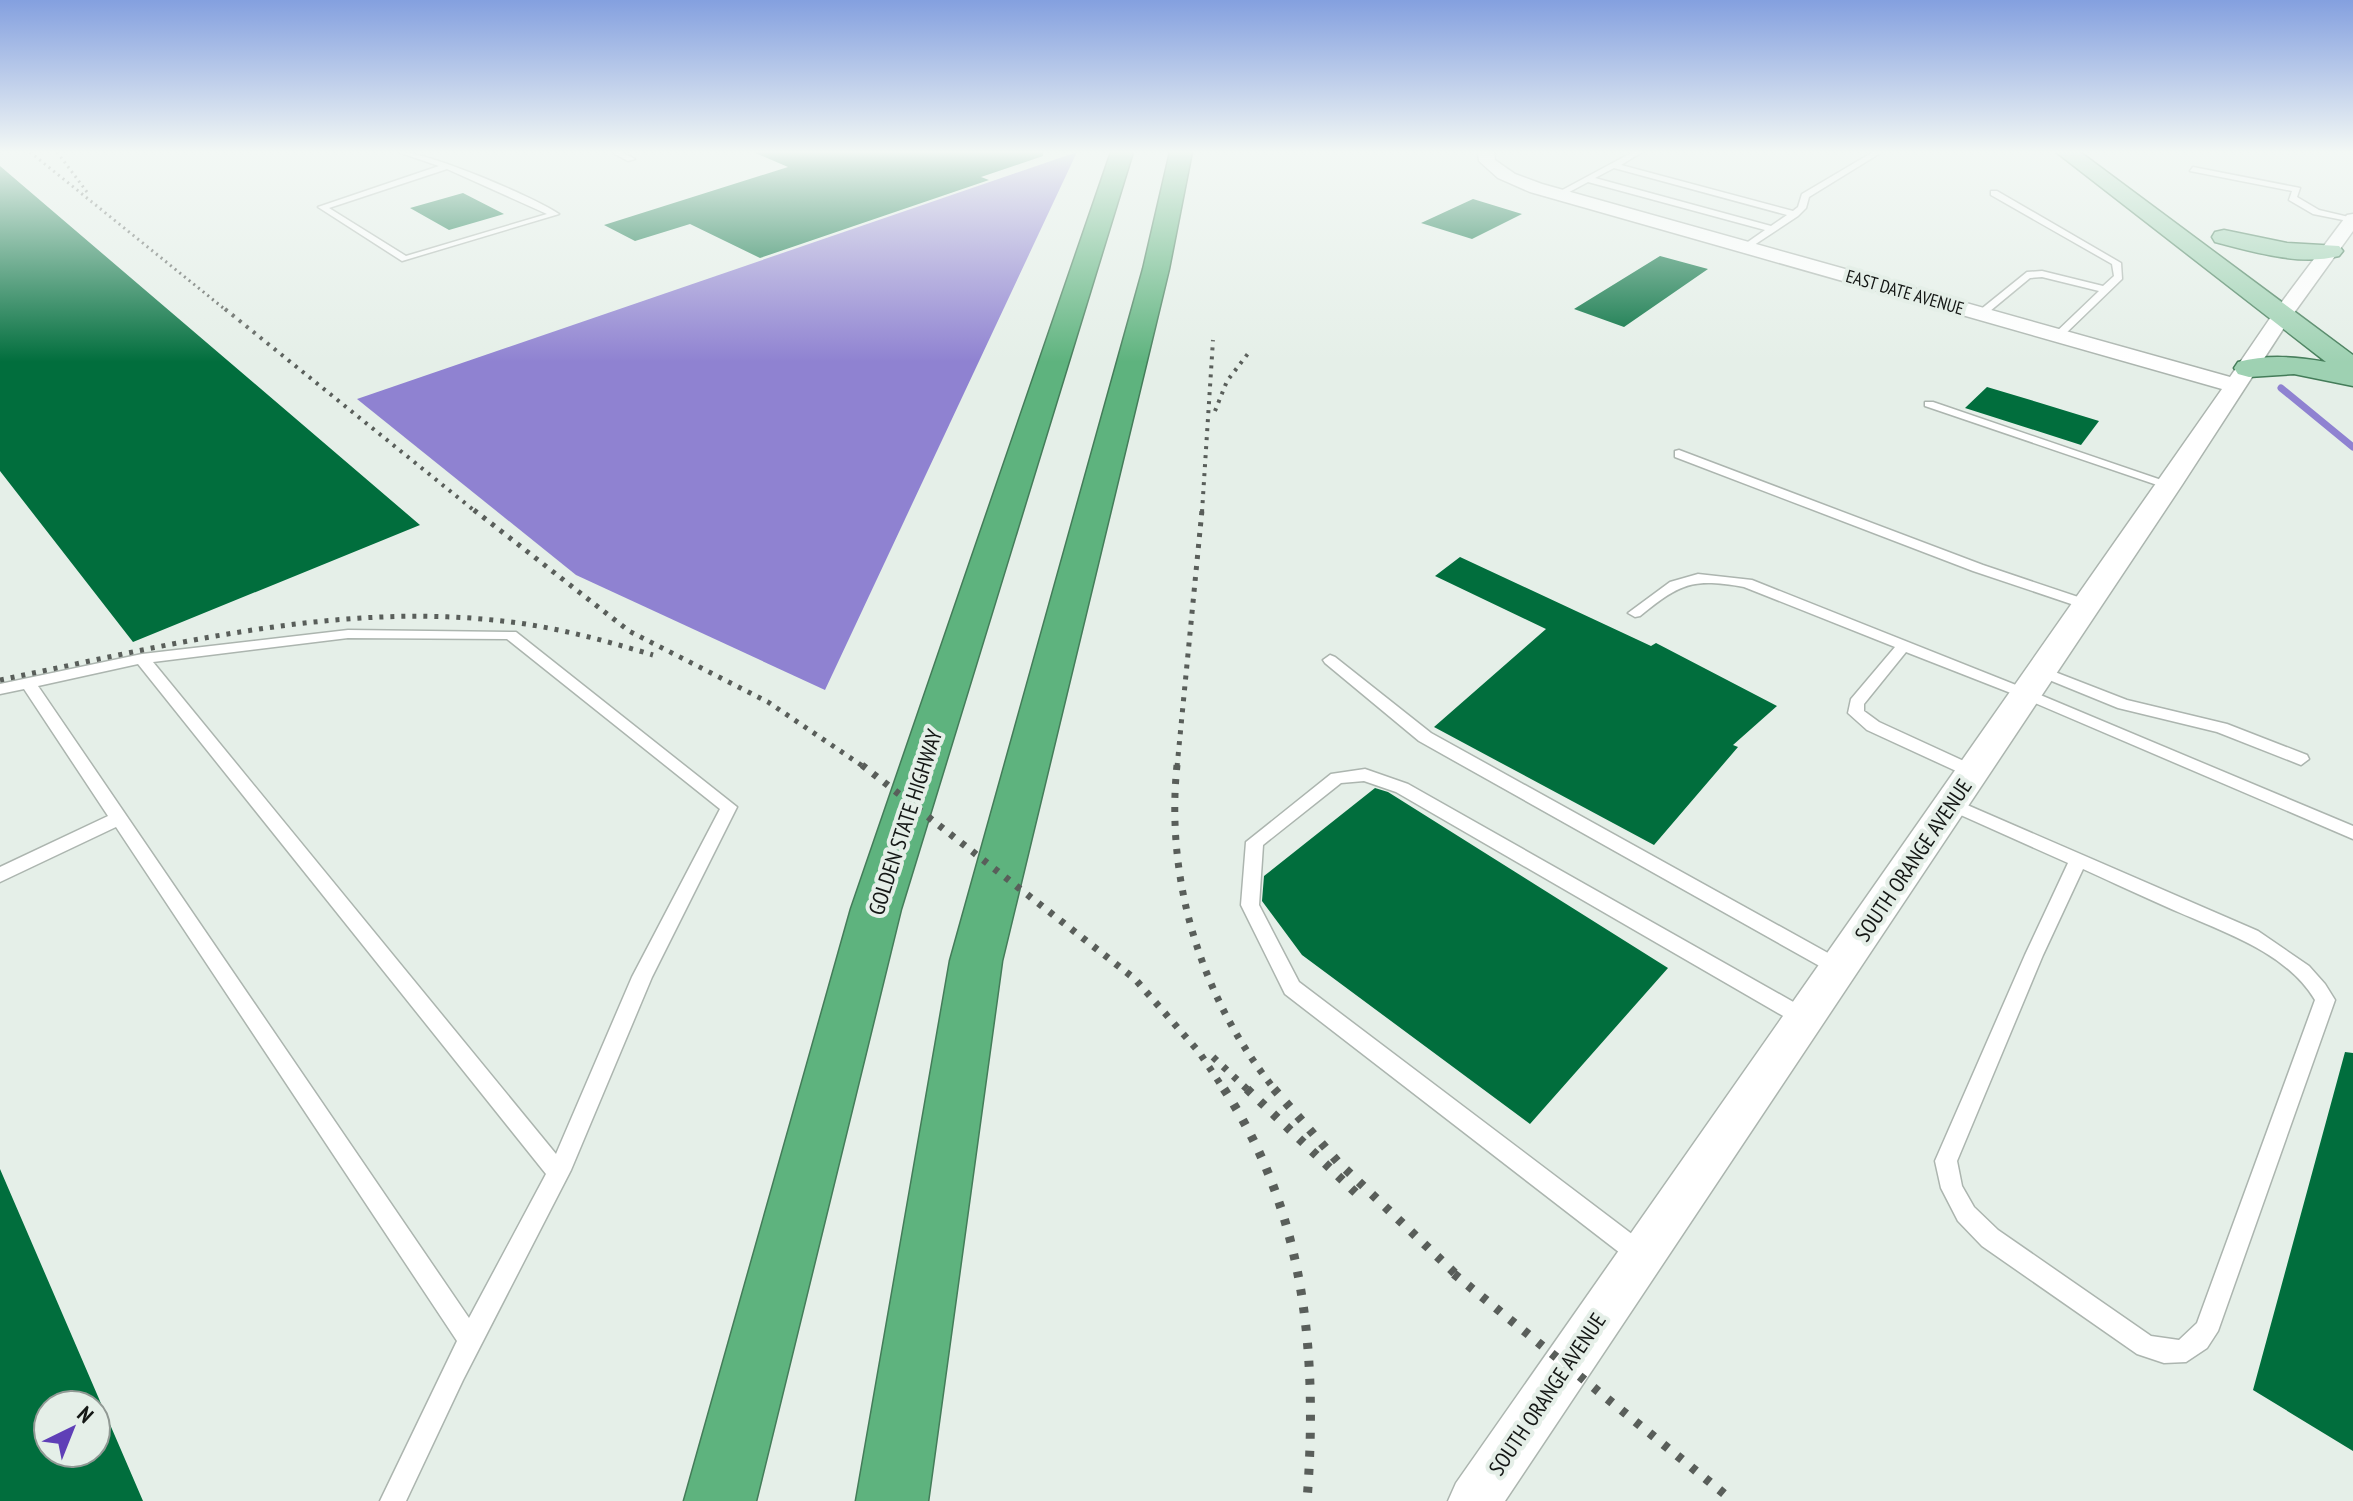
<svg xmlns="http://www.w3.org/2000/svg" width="2353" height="1501" viewBox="0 0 2353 1501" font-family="'PT Sans Narrow',sans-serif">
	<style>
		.water { fill: #8f82d1 }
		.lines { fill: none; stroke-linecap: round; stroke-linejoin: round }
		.stream { stroke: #8f82d1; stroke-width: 7 }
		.building { fill: #016e3d; fill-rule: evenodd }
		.lane-casing { stroke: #acb5af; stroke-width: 3 }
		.street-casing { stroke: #acb5af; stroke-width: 3 }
		.primary-casing { stroke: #447c59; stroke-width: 3 }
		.highway-casing { stroke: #447c59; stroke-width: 3 }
		.lane { fill: #fff; fill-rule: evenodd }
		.street { fill: #fff; fill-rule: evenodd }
		.primary { fill: #9ed1b2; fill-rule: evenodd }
		.highway { fill: #5eb37e; fill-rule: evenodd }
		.rail-far4 { stroke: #595e5a; stroke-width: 3; stroke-dasharray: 2 4; stroke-linecap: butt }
		.rail-far3 { stroke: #595e5a; stroke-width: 4; stroke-dasharray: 3 6; stroke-linecap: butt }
		.rail-far2 { stroke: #595e5a; stroke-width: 5; stroke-dasharray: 4 7; stroke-linecap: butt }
		.rail-far1 { stroke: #595e5a; stroke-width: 7; stroke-dasharray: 5 9; stroke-linecap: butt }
		.rail { stroke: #595e5a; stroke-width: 9; stroke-dasharray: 6 12; stroke-linecap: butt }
		.labels { text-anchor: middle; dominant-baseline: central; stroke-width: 8; stroke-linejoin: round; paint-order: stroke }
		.far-street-label { font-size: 18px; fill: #141715; stroke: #e5efe8 }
		.street-label { font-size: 22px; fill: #141715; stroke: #e5efe8 }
	</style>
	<rect width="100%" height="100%" fill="#e5efe8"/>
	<path class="water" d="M1077,152L825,690L576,575L357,399Z"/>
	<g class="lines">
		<path class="stream" d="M2281,388L2353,447"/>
	</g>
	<path class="building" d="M753,152H1043V156L981,177L989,180L760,258L690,224L635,241L604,225L788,167Z
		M0,166L420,525L133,642L0,471Z
		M463,193L504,214L449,230L410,208Z
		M1473,199L1522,214L1472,239L1421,223Z
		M1660,256L1708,269L1624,327L1574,309Z
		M1987,387L2037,402L2099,421L2081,445L1965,408Z
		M1460,557L1651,646L1656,643L1777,706L1733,745L1738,747L1654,845L1434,727L1546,629L1435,576Z
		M1375,788L1388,792L1668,968L1530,1124L1302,955L1262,901L1264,876Z
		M2345,1052L2353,1053V1451L2253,1390Z
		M0,1169L143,1501H0ZM48,1405H96V1453H48Z"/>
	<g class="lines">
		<g class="lane-casing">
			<path id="lane" d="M398,152C424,150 536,198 559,214L402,261L318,207L439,166ZM447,169L547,214L406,256L329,208Z
				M611,152H621L635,159L628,161Z
				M1633,152H1642L1621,165L1793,211L1798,207L1802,194L1873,152H1882L1809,197L1806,208L1798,216L1745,251L1740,248L1742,246L1765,230L1588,182L1560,197L1553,195ZM1614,168L1787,215L1771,226L1595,178Z
				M2193,167L2300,188L2297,197L2319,210L2353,218V222L2313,214L2289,200L2292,191L2190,171Z
				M1991,191H1997L2121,263L2122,279L2062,337L2053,335L2099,291L2042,277L2030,278L1984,316L1975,314L2027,272L2042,271L2103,286L2114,276L2112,264L1991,195Z
				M1925,402H1933L2176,485L2174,488H2166L1925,406Z
				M1679,450L1983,565L2093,602L2095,605L2093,608H2083L1973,571L1675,457V451Z
				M1698,574L1752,580L2031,691L2353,826V839L2021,697L1906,652L1864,704V711L1879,722L1979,768L1981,772L1979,776H1967L1867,730L1848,713L1851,699L1895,647L1744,587C1692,578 1681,583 1640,616L1635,617L1628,613L1670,582Z
				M348,630L516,632L737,807L652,977L571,1170L463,1380L406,1501H380L457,1341L116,827L0,882V867L108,816L24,689L0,694V684L142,654ZM348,638L507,639L720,809L632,977L556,1154L153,662ZM138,664L546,1174L469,1318L38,686Z
				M1330,655L1335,657L1431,733L1846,963L1848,968L1846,973L1839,976L1832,973L1419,741L1325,663L1323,660Z
				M2042,667L2127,700L2227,724L2307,755L2309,759L2301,765L2217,732L2118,708L2037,675L2035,672L2037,669Z
				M1365,769L1408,784L1811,1012L1814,1018L1811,1024L1804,1026L1797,1024L1396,792L1364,781L1341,783L1263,845L1259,905L1299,982L1649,1247L1652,1255L1649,1263L1641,1266L1633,1263L1285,994L1241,905L1246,842L1331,774Z
				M1951,798L2258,931L2309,966L2325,984L2335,1000L2218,1331L2207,1348L2186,1362L2164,1363L2137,1354L1982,1246L1958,1221L1941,1188L1935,1161L2025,955L2068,863L1945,808L1943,804L1945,800ZM2083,869C2114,883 2146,898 2178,912C2226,933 2287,953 2315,1000L2197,1323L2179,1340L2151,1336L1998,1230L1974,1207L1962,1186L1957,1161L2043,955Z"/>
		</g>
		<g class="street-casing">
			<path id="street" d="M1478,152H1494L1495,160L1515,174L1542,184L2230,377L2275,311L2347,215L2353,214V231L2291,317L2182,485L1505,1501H1448L1456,1483L2222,389L1530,192L1498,178L1479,161Z"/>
		</g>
		<g class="primary-casing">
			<path id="primary" d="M2056,152H2080L2353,355V386L2294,374L2249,377L2238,374L2234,368L2238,362C2268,354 2297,357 2326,362Z
				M2224,230L2287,243L2339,246L2343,251L2339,256C2299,266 2254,252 2215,242L2212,237L2215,232Z"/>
		</g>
		<g class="highway-casing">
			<path id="highway" d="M1111,152H1133L901,909L756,1501H684L851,909Z
				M1170,152H1192L1169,269L1002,961L928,1501H856L950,961L1143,269Z"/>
		</g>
		<use href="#lane" class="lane"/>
		<use href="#street" class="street"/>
		<use href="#primary" class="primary"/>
		<use href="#highway" class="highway"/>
		<path class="rail-far4" d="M30,152L227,311
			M57,152L87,192"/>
		<path class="rail-far3" d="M225,309L476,512
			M1215,411L1227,381L1250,351
			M1202,512L1213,340"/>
		<path class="rail-far2" d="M474,510L629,631L768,702L864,767
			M0,680C160,647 328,603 493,620C548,625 600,639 653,655
			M1177,767L1202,510"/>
		<path class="rail-far1" d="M862,765L1135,979L1199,1052L1225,1091
			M1177,765C1165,882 1202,1000 1276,1091
			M1213,1057L1249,1091"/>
		<path class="rail" d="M1224,1089C1306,1214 1318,1356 1307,1501
			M1247,1089L1358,1195
			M1274,1089L1338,1162L1461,1279
			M1454,1274L1733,1501"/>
	</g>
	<linearGradient id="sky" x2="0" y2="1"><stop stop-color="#84a0df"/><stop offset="0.42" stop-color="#f3f8f5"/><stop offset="1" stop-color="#f3f8f5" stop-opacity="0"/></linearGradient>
	<rect width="2353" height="362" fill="url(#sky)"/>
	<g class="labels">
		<g class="far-street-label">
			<text transform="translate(1905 292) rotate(16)">EAST DATE AVENUE</text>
		</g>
		<g class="street-label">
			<text transform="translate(905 822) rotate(-72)">GOLDEN STATE HIGHWAY</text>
			<text transform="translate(1913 860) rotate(-56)">SOUTH ORANGE AVENUE</text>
			<text transform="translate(1547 1394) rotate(-56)">SOUTH ORANGE AVENUE</text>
		</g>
	</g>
	<g transform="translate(72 1429) rotate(43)"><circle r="38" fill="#e5efe8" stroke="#919994" stroke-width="2"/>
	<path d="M0-6L14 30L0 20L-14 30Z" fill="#5f3fb7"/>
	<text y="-12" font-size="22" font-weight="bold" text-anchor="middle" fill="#141715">N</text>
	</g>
</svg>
